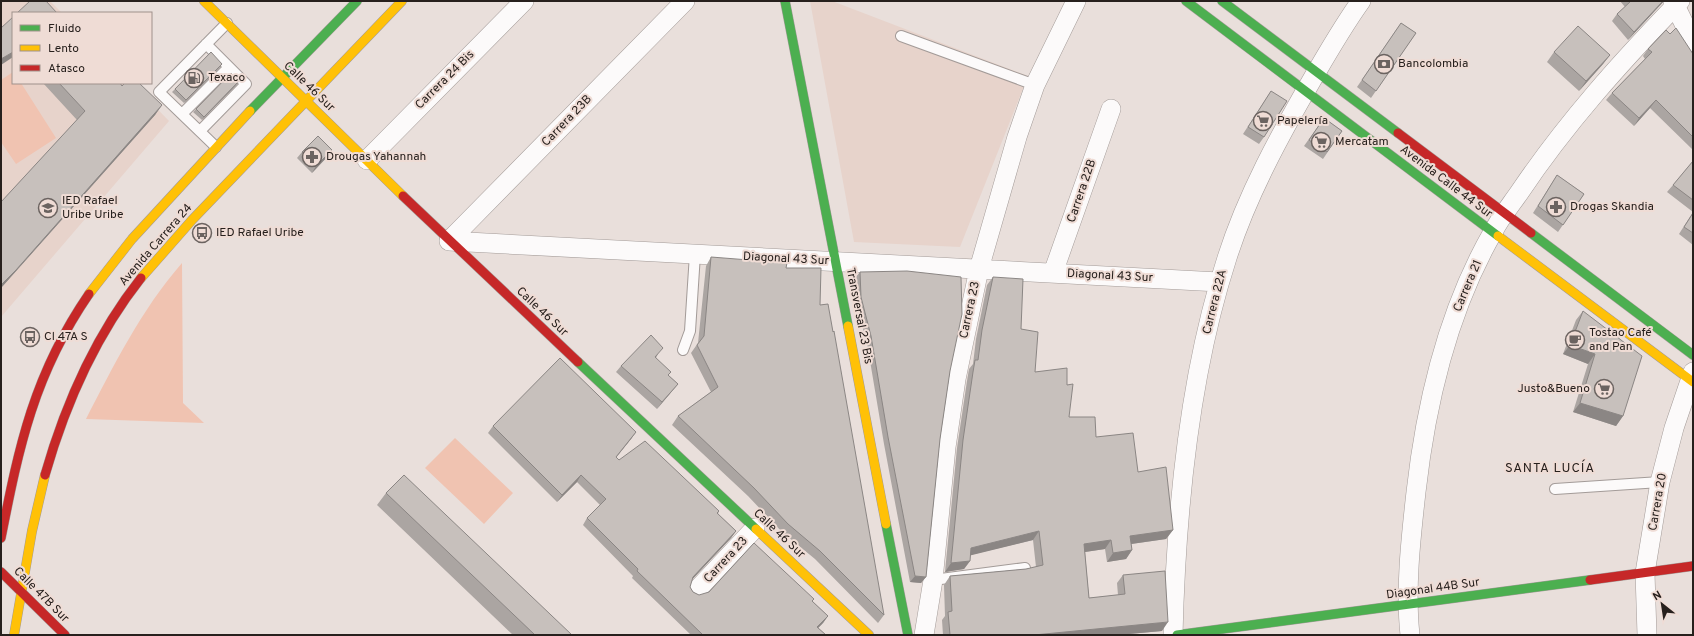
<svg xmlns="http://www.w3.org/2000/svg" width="1694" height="636" viewBox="0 0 1694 636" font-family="Overpass,sans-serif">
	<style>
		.built { fill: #e7d3cb }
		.green { fill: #f0c3b1 }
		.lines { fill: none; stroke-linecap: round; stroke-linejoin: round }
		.lane-casing { stroke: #a39b98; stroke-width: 12 }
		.street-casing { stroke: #a39b98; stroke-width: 20 }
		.fast-casing { stroke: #a39b98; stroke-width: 10 }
		.slow-casing { stroke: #a39b98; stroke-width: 10 }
		.jam-casing { stroke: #a39b98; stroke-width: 10 }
		.lane { stroke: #fcfafa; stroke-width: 10 }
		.street { stroke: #fcfafa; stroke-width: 19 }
		.fast { stroke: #4caf50; stroke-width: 9 }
		.slow { stroke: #ffc107; stroke-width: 9 }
		.jam { stroke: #c62828; stroke-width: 9 }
		.wall { fill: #aba5a2 }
		.shaded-wall { fill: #8b8684 }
		.building { fill: #c7c0bc; stroke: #8b8684 }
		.labels { text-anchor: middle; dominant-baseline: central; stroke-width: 4; stroke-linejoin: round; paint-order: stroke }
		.poi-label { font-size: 12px; fill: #27201d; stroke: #efdcd5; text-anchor: start }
		.street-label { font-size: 12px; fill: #27201d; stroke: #efdcd5 }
		.neighbourhood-label { font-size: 13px; letter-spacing: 1px; fill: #27201d; stroke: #efdcd5 }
	</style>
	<rect width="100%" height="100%" fill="#e9dfdb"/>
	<path class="built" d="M1,1H50L62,13H13V83H132L169,121L1,317Z
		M810,1H832L1028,76L960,247L854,242Z"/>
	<path class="green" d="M13,72V83H21L56,138L16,164L1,142V80Z
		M182,263L183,403L204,423L86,419C114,365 141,310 182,263Z
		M455,438L513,493L484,524L425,468Z"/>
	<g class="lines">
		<g class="lane-casing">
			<path id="lane" d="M901,36L1035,85
				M182,114L229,67
				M200,131L246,84L206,44
				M216,147L159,92L227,23
				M683,350L690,331L695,254
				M1555,489L1660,482
				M933,580L1025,568"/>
		</g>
		<g class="street-casing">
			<path id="street" d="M1673,1L1693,42
				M367,160L524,1
				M449,241L1219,282
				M449,241L685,1
				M1053,273L1111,109
				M696,591L755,528
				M924,635L933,580L946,447L956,379L979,269L1017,137L1035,85L1076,1
				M1173,635C1176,512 1189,375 1227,258C1247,195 1280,135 1313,78C1328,52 1343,26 1361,1
				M1410,635C1405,589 1411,537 1416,492C1426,403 1448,310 1493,232C1500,218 1510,206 1519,193C1566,123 1621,62 1680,1
				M1647,635L1645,573L1660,482L1674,428L1693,372"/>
		</g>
		<g class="fast-casing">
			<path id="fast" d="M785,1L848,326
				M1186,1L1498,236
				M1222,1L1398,133
				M250,111L357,1
				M1531,233L1693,355
				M578,362L756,529
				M886,524L908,635
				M1177,635L1590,580"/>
		</g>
		<g class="slow-casing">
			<path id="slow" d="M204,1L403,196
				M1498,236L1693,382
				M141,278L192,220L402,1
				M89,294L132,239L250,111
				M848,326L886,524
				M756,529L869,635
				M14,635L32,531L45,475"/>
		</g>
		<g class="jam-casing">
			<path id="jam" d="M1398,133L1531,233
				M403,196L578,362
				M45,475C65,405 96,335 141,278
				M1,538C19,446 34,374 89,294
				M1,572L65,635
				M1590,580L1693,566"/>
		</g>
		<use href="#lane" class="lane"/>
		<use href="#street" class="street"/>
		<use href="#fast" class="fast"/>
		<use href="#slow" class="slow"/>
		<use href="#jam" class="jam"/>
	</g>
	<path class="wall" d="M1620,1H1664L1628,40L1612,21L1617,14L1625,7Z
		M1401,23L1416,33L1371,98L1357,87Z
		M1670,34L1693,54V150L1650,108L1634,126L1606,100L1612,93L1645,59L1643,56L1648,49Z
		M1554,52L1610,55L1603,64L1579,91L1547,62Z
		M220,67L184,103L172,92L175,89Z
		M43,83H120L122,86L162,105L155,115L1,288V202L77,120Z
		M237,84L202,120L193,112L196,109Z
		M1271,91L1264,137L1259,144L1243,134Z
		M1324,118L1342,131L1323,159L1304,146Z
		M302,152L328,156L312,173L297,158Z
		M1693,161V212L1667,192L1673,185Z
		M1557,175L1584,194L1558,232L1533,213Z
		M1693,212V245L1679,234Z
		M711,257L786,268L820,305L884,615L878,623L815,559L782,532L748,496L672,425L678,416L711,392L691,353L698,343L706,266Z
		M860,272L950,371L940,439L926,577L921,583L910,582L884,444L867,343L856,304L855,278Z
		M993,277L1021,329L1035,372L1067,385L1069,417L1096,437L1138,472L1173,530L1166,539L1131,544L1132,550L1126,559L1107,562L1105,549L1085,552L1089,598L1118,595L1117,583L1123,575L1162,631L1118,635H943L942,620L945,616L944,585L950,576L1026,569L1036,567L1033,540L970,555V561L964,569L945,572L957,448L967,381L969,369L973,364L976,339L987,285Z
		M1583,311L1623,416L1616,426L1573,412L1588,364L1563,354L1576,320Z
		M658,354L656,358L668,375L678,384L673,390L657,409L616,372L621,366Z
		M493,426L636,432L631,439L616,457L619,460L719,511L718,514L736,531L731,538L692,579L690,587L693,592L699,595L812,601L828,616L823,623L818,628L826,635H691L632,578L633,576L583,525L587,518L600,505L577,482L557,502L488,433Z
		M386,493L572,635H513L377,505Z"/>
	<path class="shaded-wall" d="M1663,1H1664L1628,40L1634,32Z
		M13,52V57L1,65V59Z
		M1610,55L1603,64L1579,91L1586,81Z
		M222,64L220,67L184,103L186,100Z
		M239,81L237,84L202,120L204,117Z
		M1656,100L1650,108L1634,126L1639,118Z
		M162,105L155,115L1,288V285Z
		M332,150L328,156L312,173L316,166Z
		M1570,345L1595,354L1588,364L1563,354Z
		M678,384L673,390L657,409L662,402Z
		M1580,403L1623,416L1616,426L1573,412Z
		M636,432L631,439L611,464L616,457Z
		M581,475L577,482L557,502L562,495Z
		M1173,530L1166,539L1124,545L1130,536Z
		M736,531L731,538L688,584L693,577Z
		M1039,531L1033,540L964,557L971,548Z
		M1111,540L1105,549L1078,553L1084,544Z
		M1132,550L1126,559L1107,562L1113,553Z
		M970,561L964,569L945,572L951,563Z
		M915,576L926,577L921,583L910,582Z
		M828,616L823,623L812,634L817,627Z
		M1168,622L1162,631L1118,635H1034Z"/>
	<path class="building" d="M30,1H46L57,13H17Z
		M1631,1H1663L1634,32L1617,14Z
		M13,17V52L1,59V28Z
		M1401,23L1416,33L1376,91L1362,80Z
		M1578,26L1610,55L1586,81L1554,52Z
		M1676,28L1693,54V137L1656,100L1639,118L1612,93L1652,52L1648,49L1666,30L1670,34Z
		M211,52L222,64L186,100L175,89Z
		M231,73L239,81L204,117L196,109Z
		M59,83H120L122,86L125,83H139L162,105L16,270L1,285V202L85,111Z
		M1271,91L1287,101L1264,137L1248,127Z
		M1324,118L1342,131L1327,152L1309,140Z
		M318,136L332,150L316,166L302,152Z
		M1693,161V200L1673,185Z
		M1557,175L1584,194L1563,225L1538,206Z
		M1693,213V233L1684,227Z
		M711,257L787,263L786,268H821L820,305L828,304L833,332L834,331L884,615L820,551L788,524L754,488L678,416L718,387L697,345L704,336Z
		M907,271L961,277L962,314L950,371L940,439L926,577L915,576L888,437L871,336L861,297L860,272Z
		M993,277L1023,279L1021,329L1038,332L1035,372L1067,368V385L1073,384L1069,417H1095L1096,437L1133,433L1138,472L1166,467L1173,530L1130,536L1132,550L1113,553L1111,540L1084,544L1089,598L1125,594L1123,575L1165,571L1168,622L1034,635H950L948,612L952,611L950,576L1026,569L1043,565L1039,531L971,548L970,561L951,563L963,440L973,372L975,360H978L982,330Z
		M1583,311L1642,356L1623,416L1580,403L1595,354L1570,345Z
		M651,335L663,348L655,357L671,372L668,375L678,384L662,402L621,366Z
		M560,358L636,432L616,457L619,460L645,441L719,511L717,513L736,531L693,577L690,587L693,592L699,595L709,592L754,543L814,599L812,601L828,616L817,627L826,635H703L637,571L638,569L587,518L606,499L581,475L562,495L493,426Z
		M404,475L572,635H535L386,493Z"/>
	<defs>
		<g id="bank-ring" transform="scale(1)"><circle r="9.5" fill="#efdcd5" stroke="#6b6360" stroke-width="1.5"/><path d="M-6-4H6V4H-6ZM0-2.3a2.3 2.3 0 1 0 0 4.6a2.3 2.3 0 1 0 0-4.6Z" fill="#6b6360"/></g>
		<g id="fuel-ring" transform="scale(1)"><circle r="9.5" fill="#efdcd5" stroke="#6b6360" stroke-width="1.5"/><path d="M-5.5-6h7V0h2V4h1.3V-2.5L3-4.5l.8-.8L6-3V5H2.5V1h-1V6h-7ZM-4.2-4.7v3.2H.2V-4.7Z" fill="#6b6360"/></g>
		<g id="supermarket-ring" transform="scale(1)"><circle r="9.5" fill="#efdcd5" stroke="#6b6360" stroke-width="1.5"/><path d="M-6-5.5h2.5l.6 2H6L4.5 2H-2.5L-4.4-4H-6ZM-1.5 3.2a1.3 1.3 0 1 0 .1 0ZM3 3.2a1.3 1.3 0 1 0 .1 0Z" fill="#6b6360"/></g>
		<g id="pharmacy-ring" transform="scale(1)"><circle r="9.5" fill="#efdcd5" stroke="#6b6360" stroke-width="1.5"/><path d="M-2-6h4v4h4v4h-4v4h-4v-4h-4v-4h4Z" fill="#6b6360"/></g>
		<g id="school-ring" transform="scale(1)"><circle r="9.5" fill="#efdcd5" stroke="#6b6360" stroke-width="1.5"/><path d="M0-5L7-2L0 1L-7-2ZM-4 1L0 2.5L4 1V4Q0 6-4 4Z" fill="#6b6360"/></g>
		<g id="bus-ring" transform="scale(1)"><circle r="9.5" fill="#efdcd5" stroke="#6b6360" stroke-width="1.5"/><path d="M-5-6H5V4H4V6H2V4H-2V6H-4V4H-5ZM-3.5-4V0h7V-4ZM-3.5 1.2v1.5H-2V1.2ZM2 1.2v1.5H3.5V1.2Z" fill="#6b6360"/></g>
		<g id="cafe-ring" transform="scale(1)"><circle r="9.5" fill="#efdcd5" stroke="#6b6360" stroke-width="1.5"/><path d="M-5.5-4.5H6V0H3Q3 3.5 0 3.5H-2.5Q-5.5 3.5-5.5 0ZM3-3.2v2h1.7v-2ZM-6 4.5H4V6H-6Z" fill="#6b6360"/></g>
	</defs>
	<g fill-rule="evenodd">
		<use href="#bank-ring" x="1384" y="64"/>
		<use href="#fuel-ring" x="194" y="78"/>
		<use href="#supermarket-ring" x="1263" y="121"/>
		<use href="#supermarket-ring" x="1321" y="142"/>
		<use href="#pharmacy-ring" x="312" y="157"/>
		<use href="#pharmacy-ring" x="1556" y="207"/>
		<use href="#school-ring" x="48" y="208"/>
		<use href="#bus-ring" x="202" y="233"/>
		<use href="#bus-ring" x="30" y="337"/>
		<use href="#cafe-ring" x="1575" y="340"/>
		<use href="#supermarket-ring" x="1604" y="389"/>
	</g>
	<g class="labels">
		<g class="poi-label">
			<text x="1398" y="64">Bancolombia</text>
			<text x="208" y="78">Texaco</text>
			<text x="1277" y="121">Papelería</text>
			<text x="1335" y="142">Mercatam</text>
			<text x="326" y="157">Drougas Yahannah</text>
			<text x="62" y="201">IED Rafael<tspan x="62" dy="14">Uribe Uribe</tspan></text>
			<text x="1570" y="207">Drogas Skandia</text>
			<text x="216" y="233">IED Rafael Uribe</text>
			<text x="1589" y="333">Tostao Café<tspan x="1589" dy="14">and Pan</tspan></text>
			<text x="44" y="337">Cl 47A S</text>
			<text x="1590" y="389" text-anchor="end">Justo&amp;Bueno</text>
		</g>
		<g class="street-label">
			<text transform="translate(445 80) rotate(-45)">Carrera 24 Bis</text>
			<text transform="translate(309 87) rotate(44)">Calle 46 Sur</text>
			<text transform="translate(567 121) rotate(-46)">Carrera 23B</text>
			<text transform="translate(1446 182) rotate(37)">Avenida Calle 44 Sur</text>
			<text transform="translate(1082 191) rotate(-71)">Carrera 22B</text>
			<text transform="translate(156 245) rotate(-49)">Avenida Carrera 24</text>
			<text transform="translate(786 259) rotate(3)">Diagonal 43 Sur</text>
			<text transform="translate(1110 276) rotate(3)">Diagonal 43 Sur</text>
			<text transform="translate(1468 286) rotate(-67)">Carrera 21</text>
			<text transform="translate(1215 302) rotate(-76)">Carrera 22A</text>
			<text transform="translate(970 310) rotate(-78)">Carrera 23</text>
			<text transform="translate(542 312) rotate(43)">Calle 46 Sur</text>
			<text transform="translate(859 316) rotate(79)">Transversal 23 Bis</text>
			<text transform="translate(1658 502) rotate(-80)">Carrera 20</text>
			<text transform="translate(779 534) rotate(43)">Calle 46 Sur</text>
			<text transform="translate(726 560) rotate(-47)">Carrera 23</text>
			<text transform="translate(1433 589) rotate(-8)">Diagonal 44B Sur</text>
			<text transform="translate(41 595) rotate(45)">Calle 47B Sur</text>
		</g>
		<g class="neighbourhood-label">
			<text x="1550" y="469">SANTA LUCÍA</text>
		</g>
	</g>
	<rect width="1694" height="636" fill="none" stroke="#27201d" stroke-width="4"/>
	<rect x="12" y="12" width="140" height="72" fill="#efdcd5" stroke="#9f918b"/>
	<rect x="20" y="25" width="20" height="6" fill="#4caf50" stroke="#9f918b"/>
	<text x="48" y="32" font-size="12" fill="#27201d">Fluido</text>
	<rect x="20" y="45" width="20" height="6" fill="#ffc107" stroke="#9f918b"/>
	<text x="48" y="52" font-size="12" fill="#27201d">Lento</text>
	<rect x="20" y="65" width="20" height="6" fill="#c62828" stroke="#9f918b"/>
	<text x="48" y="72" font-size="12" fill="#27201d">Atasco</text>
	<g transform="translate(1662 604) rotate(330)" stroke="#efdcd5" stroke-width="3" paint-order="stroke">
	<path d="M0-3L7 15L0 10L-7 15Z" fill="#27201d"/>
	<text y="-6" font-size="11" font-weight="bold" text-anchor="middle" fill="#27201d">N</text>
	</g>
</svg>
